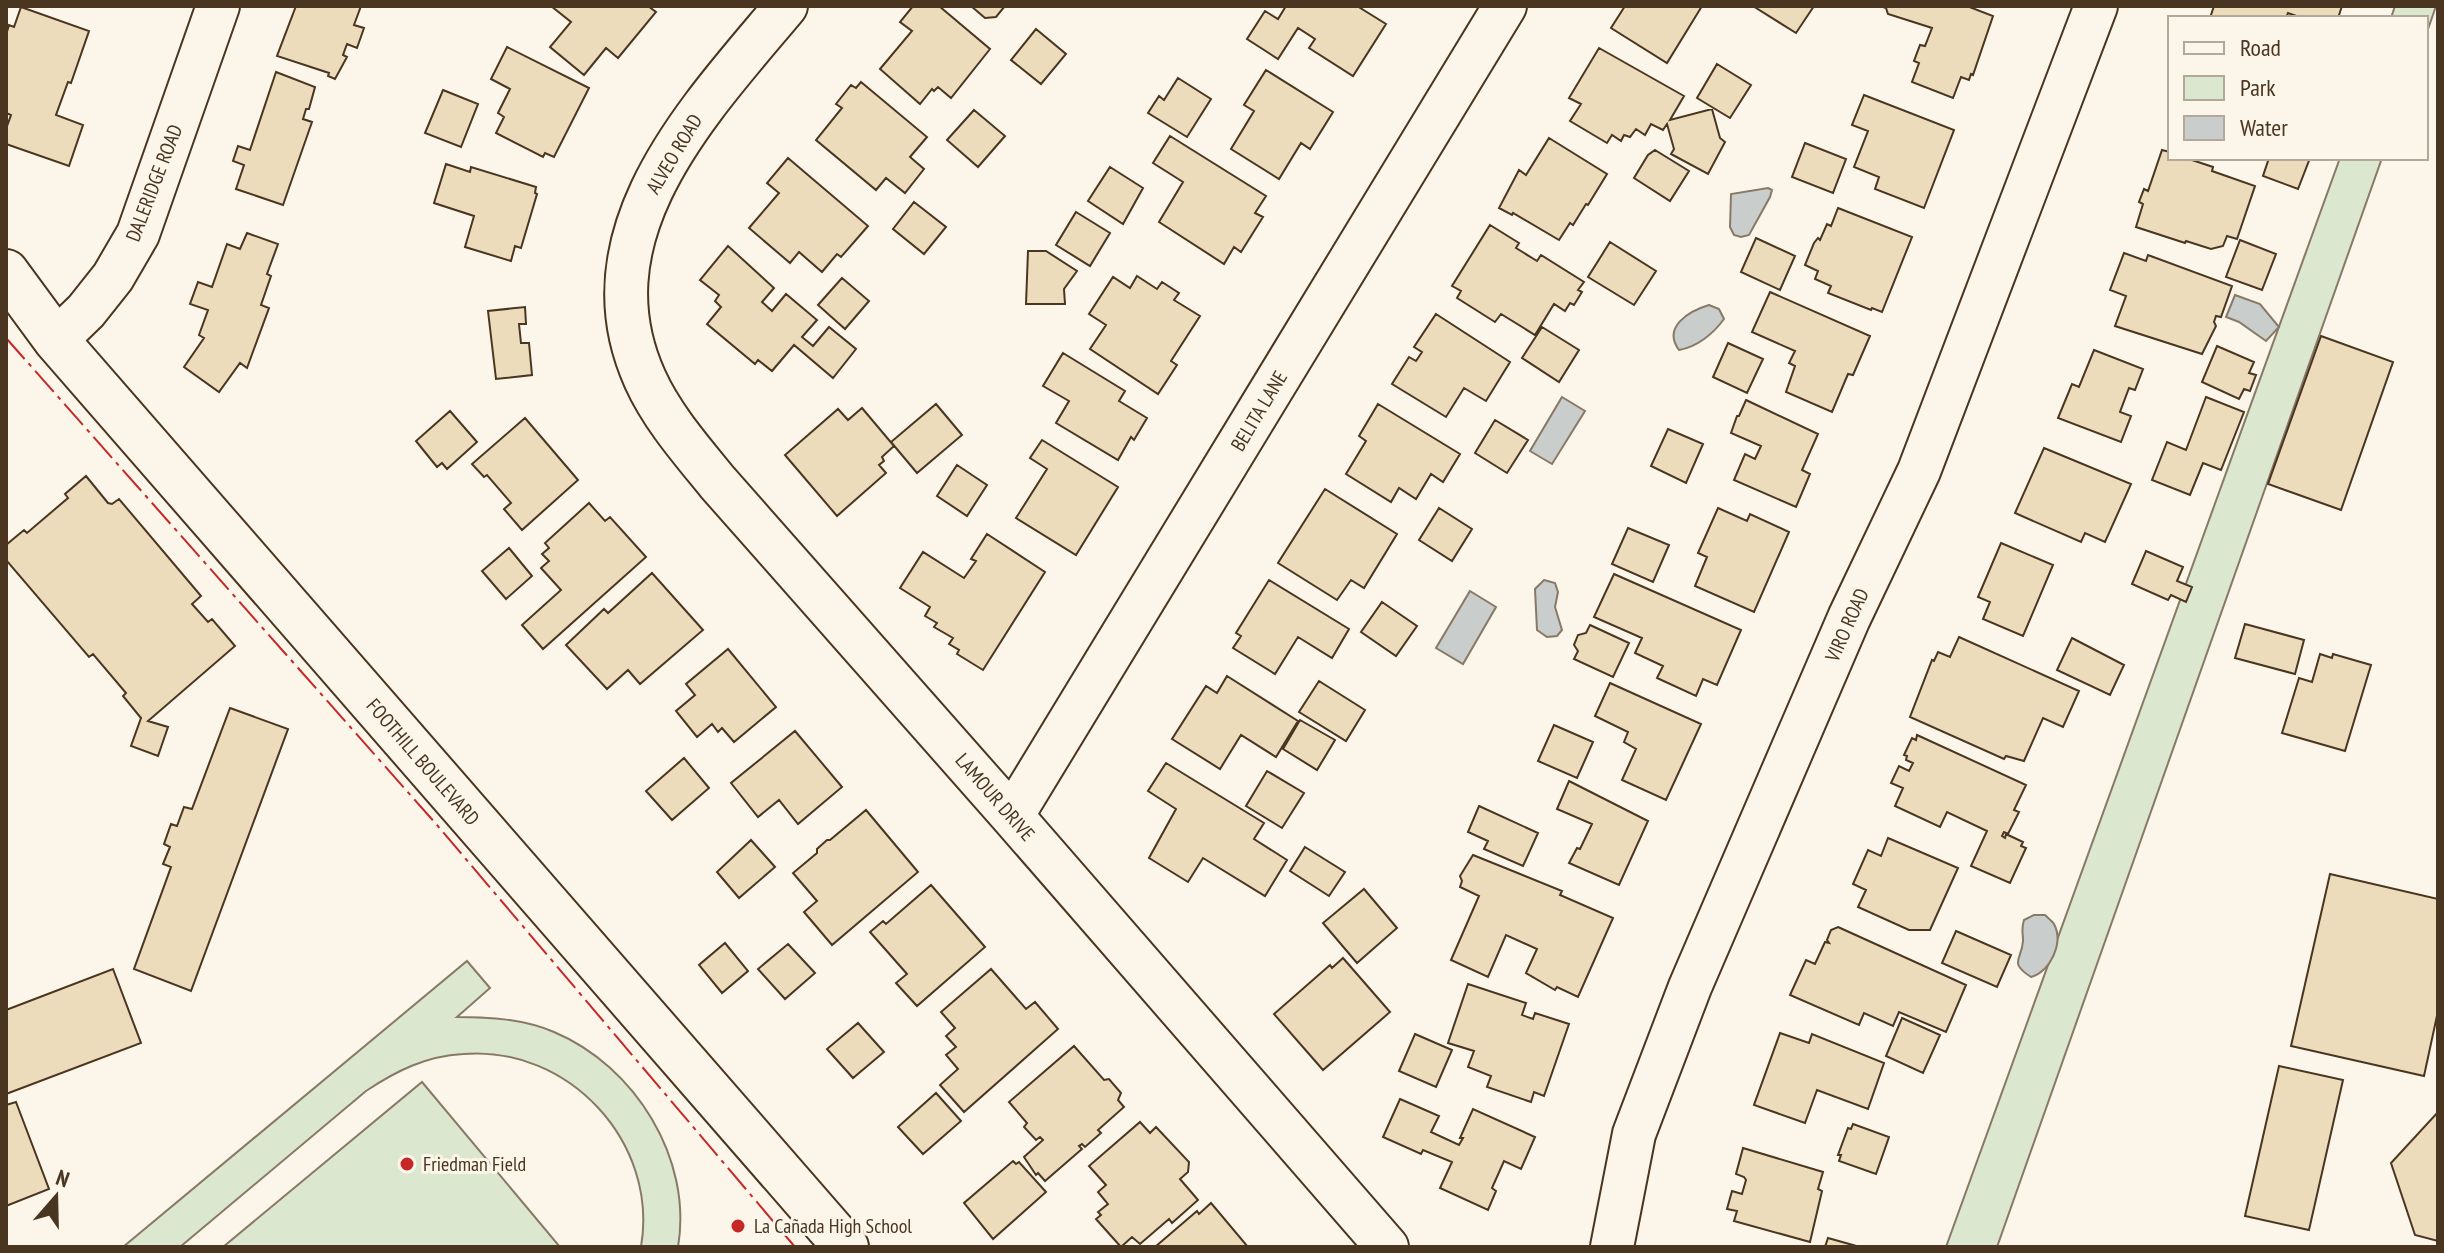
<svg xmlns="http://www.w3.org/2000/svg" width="2444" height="1253" viewBox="0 0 2444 1253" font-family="'PT Sans Narrow',sans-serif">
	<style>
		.green { fill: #dce7d0; stroke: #887966; stroke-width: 2 }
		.water { fill: #c9cecd; stroke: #887966; stroke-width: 2 }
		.building { fill: #ecdcbc; stroke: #4a3520; stroke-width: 2 }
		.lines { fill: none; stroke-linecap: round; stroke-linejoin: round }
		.minor-casing { stroke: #4a3520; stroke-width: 46 }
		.major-casing { stroke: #4a3520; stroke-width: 48 }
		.minor { stroke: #fbf6e9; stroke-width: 42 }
		.major { stroke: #fbf6e9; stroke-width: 44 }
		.power { stroke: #c62828; stroke-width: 2; stroke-dasharray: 28 6 4 6; stroke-linecap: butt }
		.poi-dot { fill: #c62828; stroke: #fbf6e9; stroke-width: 3 }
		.labels { text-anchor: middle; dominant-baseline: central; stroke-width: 6; stroke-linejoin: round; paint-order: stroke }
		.street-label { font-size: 20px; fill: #4a3520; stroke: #fbf6e9 }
		.poi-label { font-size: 20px; fill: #4a3520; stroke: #fbf6e9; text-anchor: start }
	</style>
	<rect width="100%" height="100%" fill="#fbf6e9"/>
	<path class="green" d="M2395,6H2436L2426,35V18H2391Z
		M2340,158H2382L1997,1247H1946Z
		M467,961L490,988L457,1017C490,1017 523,1019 554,1032C635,1066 693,1159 678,1247H641C659,1142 568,1045 463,1054C426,1056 396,1071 366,1091L180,1247H123Z
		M422,1082L560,1247H223Z"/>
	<path class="water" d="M1768,188L1772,190L1770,197L1749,235L1741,237L1734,235L1730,227L1731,194Z
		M2235,295L2260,304L2279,327L2266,341L2239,322L2226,317Z
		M1709,305L1719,309L1724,319C1713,334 1697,347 1679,350C1662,327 1689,311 1709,305Z
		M1562,397L1585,411L1552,464L1530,451Z
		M1544,580L1555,583L1558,592L1555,607L1562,630L1557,636L1547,637L1537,630L1535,589Z
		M1470,591L1496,607L1463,664L1436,648Z
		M2034,915H2045C2048,918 2052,921 2054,924C2064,943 2050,972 2031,977C2008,962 2022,960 2023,941C2023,932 2021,929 2024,920Z"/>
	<path class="building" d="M296,6H361L354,25L364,28L357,48L347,44L343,55L347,57L335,79L328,76L329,73L277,56Z
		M551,6H648L656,12L618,58L606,48L584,75L550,47L571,22Z
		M913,6H939L990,49L951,98L938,87L934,91L932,89L920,104L880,69L912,31L900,22Z
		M971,6H1005L996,17L985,18Z
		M1286,6H1357L1386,24L1353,76L1309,48L1315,39L1298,28L1278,59L1247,39L1265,11L1278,19Z
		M1625,6H1702L1667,63L1611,28Z
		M1753,6H1814L1796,33Z
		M1880,6H1967L1993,16L1973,75L1971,74L1969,80L1961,77L1953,98L1912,82L1919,63L1914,61L1920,45L1925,46L1932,28L1888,14L1886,8Z
		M2214,6H2342L2338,18H2302L2288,13L2286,18H2210Z
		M21,7L89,31L71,83L68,82L56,115L83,125L69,166L6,144V129L11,115L6,113V35L9,25L14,27Z
		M1036,29L1066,54L1041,84L1011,60Z
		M507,47L589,88L554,157L545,153L543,157L496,133L504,117L498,113L510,89L491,79Z
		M1599,48L1684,96L1670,120L1712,109L1720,138L1725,142L1708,174L1671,154L1674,149L1667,124L1663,130L1651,124L1645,135L1636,129L1630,137L1624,135L1621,141L1612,135L1607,143L1570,121L1581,104L1569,98Z
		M1717,64L1751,85L1730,118L1697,98Z
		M1266,70L1333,112L1310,149L1301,143L1279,179L1231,149L1254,111L1244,105Z
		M276,72L315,87L309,109H306L303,119L312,122L283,205L236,189L244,165L233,161L238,146L250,150Z
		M1178,78L1211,99L1187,137L1148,113L1159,96L1164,100Z
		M861,82L927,137L910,157L924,169L905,193L886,178L876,190L816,140L842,108L836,104L851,85L856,88Z
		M443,90L478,104L461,147L425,133Z
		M1864,95L1954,130L1924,208L1875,189L1879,177L1854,167L1868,131L1852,125Z
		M974,110L1005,136L978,167L947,140Z
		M1170,136L1266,196L1255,213L1263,217L1241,252L1234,247L1224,264L1159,222L1183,182L1153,163Z
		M1549,138L1607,174L1588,205L1586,204L1573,225L1570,223L1559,240L1513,213L1512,215L1499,208L1519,170L1526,175Z
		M1805,143L1846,159L1833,193L1792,177Z
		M1655,150L1689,171L1670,201L1634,178L1648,155Z
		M2162,150L2170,152V158H2186L2213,167L2212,171L2255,186L2237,239L2227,236L2223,246L2211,249L2186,241L2185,243L2136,227L2143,204L2139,202L2144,189L2148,191Z
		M788,158L868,226L841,257L837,254L822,272L799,252L790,263L749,228L779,193L767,183Z
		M2269,158H2310L2298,189L2263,176Z
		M446,164L470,172L471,167L536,187L535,193L537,194L521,248L515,246L511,261L465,247L474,216L434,203Z
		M1110,167L1143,188L1123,224L1088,201Z
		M914,202L946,227L924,254L893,229Z
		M1838,208L1912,237L1882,312L1872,308L1871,310L1828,293L1831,286L1815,279L1818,271L1805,265L1814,243L1818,238L1820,240L1827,224L1831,226Z
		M1076,212L1110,233L1090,266L1056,245Z
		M1490,225L1519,243L1516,248L1537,261L1541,255L1584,282L1578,290L1582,292L1574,305L1570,303L1565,311L1554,304L1535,335L1501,314L1495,322L1457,298L1461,291L1452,286Z
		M247,233L278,244L267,274L271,276L261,305L269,308L247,368L240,363L219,392L184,367L204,338L199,335L208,310L190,304L198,282L212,287L227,244L240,249Z
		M1756,238L1795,256L1780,290L1741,272Z
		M2240,240L2276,254L2262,290L2226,277Z
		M1610,242L1656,271L1634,305L1588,277Z
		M728,246L774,288L762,302L772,311L786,294L817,320L802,337L813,346L829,327L856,349L833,378L794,345L772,371L758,360L755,364L707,324L721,307L715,301L719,295L700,280Z
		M1028,251H1046L1077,271L1064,289L1065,304H1026Z
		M2124,253L2146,261L2148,255L2232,286L2221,317L2216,316L2214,322L2216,326L2202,354L2115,326L2126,296L2110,290Z
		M1137,276L1157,289L1162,282L1179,293L1174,300L1200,316L1171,361L1177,365L1158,394L1090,349L1106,325L1089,314L1113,277L1130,288Z
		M842,278L869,301L845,329L818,305Z
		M1770,292L1870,336L1853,375L1848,374L1832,412L1786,392L1795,366L1789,363L1795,351L1752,332Z
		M525,307L526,324H519L521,343H529L532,375L496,379L488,311Z
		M1436,314L1510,362L1486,401L1464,388L1446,417L1392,384L1409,357L1416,361L1422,352L1414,347Z
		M1542,327L1579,350L1559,382L1522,358Z
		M2321,336L2393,362L2341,510L2268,484Z
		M1728,343L1763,359L1747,393L1713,377Z
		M2217,346L2254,362L2249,373L2256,375L2250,391L2244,389L2239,399L2202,382Z
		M2094,350L2143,369L2135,390L2129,388L2120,412L2131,416L2121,442L2058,418L2072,384L2079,387Z
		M1063,353L1125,391L1119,401L1147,418L1134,440L1131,437L1118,460L1056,423L1069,401L1043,386Z
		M2206,397L2244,412L2221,470L2203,463L2190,495L2152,480L2167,442L2186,450Z
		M1746,400L1818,434L1802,470L1810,474L1796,507L1734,480L1745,454L1755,459L1761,446L1731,433L1737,416H1739Z
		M936,404L962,435L917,473L891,442Z
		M1378,404L1460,454L1443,482L1431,474L1416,499L1399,488L1391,502L1346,474L1366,441L1359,436Z
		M862,408L894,446L882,457L884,461L879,465L886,473L837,516L785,455L838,409L848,420Z
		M450,411L477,442L447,469L442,463L437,467L416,441Z
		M525,418L578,480L522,530L504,509L511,503L487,475L484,477L472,464Z
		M1495,420L1528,440L1507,473L1475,453Z
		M1668,429L1703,444L1686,483L1651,466Z
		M1042,440L1118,487L1076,555L1016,518L1047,469L1030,458Z
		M2044,448L2131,484L2105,542L2085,533L2081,542L2015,513Z
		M957,465L987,485L967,516L937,496Z
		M86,476L108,503L112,504L119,499L201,596L192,604L208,622L212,619L235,646L148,721L168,727L158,756L131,746L141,718L123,696L126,693L93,654L89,657L6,560V545L24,530L27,533L68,498L65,494Z
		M1325,489L1397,534L1364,588L1351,580L1337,600L1278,563Z
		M589,503L605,521L610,517L646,557L543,649L522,625L561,590L541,568L549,561L542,554L549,548L545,543Z
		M1439,508L1472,529L1452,561L1419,540Z
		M1718,508L1747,521L1750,514L1789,532L1754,612L1695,586L1707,557L1698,553Z
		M1628,528L1669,545L1653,582L1612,564Z
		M987,534L1045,572L983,670L957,654L959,650L949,644L953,638L934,627L937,623L925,616L930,607L900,588L923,552L964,578L976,561L971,559Z
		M2001,543L2053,565L2023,636L1983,619L1990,602L1978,597Z
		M509,548L532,576L506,599L482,571Z
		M2146,551L2183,567L2177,581L2192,587L2186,602L2171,595L2168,600L2132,584Z
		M652,573L703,630L640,684L628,670L607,689L566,645L604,609L608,613Z
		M1614,574L1741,630L1717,685L1703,679L1696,696L1657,678L1663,666L1635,653L1642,638L1594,617Z
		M1269,580L1349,629L1332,658L1298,637L1275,674L1233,648L1241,636L1236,633Z
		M1382,602L1417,626L1396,656L1361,632Z
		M2245,624L2304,640L2295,674L2235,658Z
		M1590,625L1629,643L1613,677L1574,659L1578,651L1574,645L1578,635L1586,633Z
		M1959,637L2079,691L2063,727L2043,718L2024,761L2006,756L2004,759L1910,717L1932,660L1934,661L1938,652L1950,657Z
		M2072,638L2124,665L2110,695L2057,670Z
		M728,649L776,707L734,742L722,728L718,732L712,724L697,737L676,711L695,695L686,684Z
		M2320,654L2332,658L2333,654L2371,665L2345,751L2282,733L2299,678L2312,682Z
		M1227,676L1298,721L1276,757L1241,735L1220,769L1172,739L1206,686L1217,693Z
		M1319,681L1365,710L1346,741L1299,712Z
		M1610,683L1701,724L1666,800L1622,780L1636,749L1624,742L1628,732L1595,716Z
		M230,708L288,729L191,991L134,969L171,867L163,864L170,847L164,844L171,824L177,826L184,807L192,809Z
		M1300,720L1335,740L1317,770L1283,749Z
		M1554,725L1593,742L1577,778L1538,761Z
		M795,731L842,787L798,824L779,800L758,817L731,783Z
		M1917,735L2026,785L2014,810L2019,812L2008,834L2004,832L2002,836L2005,838L2006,834L2023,842L2021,846L2026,848L2010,883L1971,866L1987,831L1947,812L1940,827L1895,806L1903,788L1891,783L1899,766L1909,771L1913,763L1906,760L1907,756L1904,755L1912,738L1916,740Z
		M684,758L709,788L672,820L646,791Z
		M1166,763L1264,823L1254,839L1287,860L1265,896L1203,858L1188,882L1149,858L1176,809L1148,791Z
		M1267,771L1304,793L1282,828L1246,806Z
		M1569,781L1648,821L1619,885L1569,863L1577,848L1580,849L1592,824L1557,809Z
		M1479,806L1538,833L1523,866L1484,849L1488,841L1468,832Z
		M866,810L918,872L832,945L804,912L817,901L793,873L817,853V849L827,840H830Z
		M1888,838L1958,868L1930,930H1909L1858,907L1866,890L1853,884L1868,850L1881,856Z
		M751,840L775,867L739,898L717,872Z
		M1305,847L1345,872L1329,896L1290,871Z
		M1473,855L1562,891L1560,895L1613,918L1578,997L1557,987L1555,990L1526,973L1537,949L1506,935L1488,977L1451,960L1479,896L1460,887L1462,881L1460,876Z
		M2330,874L2438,899V1011L2424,1076L2291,1046Z
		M931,885L985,947L917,1006L896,983L907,974L870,932L883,921L886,924Z
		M1364,889L1397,928L1357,963L1323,923Z
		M1838,927L1966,985L1946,1032L1899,1012L1893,1026L1864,1013L1859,1025L1790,995L1806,960L1815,964L1825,942L1829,943L1827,940L1831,930Z
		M1956,931L2011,955L1997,987L1942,963Z
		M725,943L748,971L722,993L699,965Z
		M788,944L815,973L785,999L758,969Z
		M1343,958L1390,1012L1323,1070L1274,1014L1330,965L1332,968Z
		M113,969L141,1043L6,1094V1010Z
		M991,969L1026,1009L1035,1002L1058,1029L964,1112L940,1085L958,1069L946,1055L956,1047L946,1036L955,1028L941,1012Z
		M1468,984L1526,1003L1522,1015L1533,1019L1535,1013L1569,1024L1544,1096L1534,1092L1531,1102L1487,1087L1491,1076L1468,1067L1474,1051L1448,1043Z
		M1902,1018L1940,1035L1923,1073L1886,1056Z
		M858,1023L884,1052L853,1078L827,1049Z
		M1780,1033L1809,1043L1812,1034L1884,1063L1868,1109L1817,1090L1805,1123L1754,1105Z
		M1415,1034L1452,1050L1436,1087L1399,1071Z
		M1074,1046L1104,1080L1109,1079L1121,1093L1118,1100L1124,1107L1098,1130L1101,1133L1085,1147L1082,1144L1079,1146L1082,1149L1045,1181L1038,1173L1036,1175L1024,1157L1043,1140L1040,1137L1036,1140L1024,1127L1027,1123L1009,1102Z
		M2279,1066L2343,1080L2309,1230L2245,1216Z
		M936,1093L961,1121L923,1154L898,1127Z
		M1400,1099L1439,1116L1431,1132L1459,1145L1463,1138H1460L1473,1109L1535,1137L1521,1169L1504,1161L1492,1188L1496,1191L1488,1210L1440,1188L1452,1162L1423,1150L1421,1154L1383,1137Z
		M16,1102L49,1189L6,1206V1105Z
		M2438,1112V1241L2415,1235L2391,1163Z
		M1140,1122L1150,1133L1156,1127L1189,1162L1188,1172L1180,1179L1198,1200L1172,1223L1169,1219L1140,1244L1132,1237L1121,1247L1096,1219L1101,1215L1098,1212L1108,1204L1098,1192L1106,1185L1089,1166Z
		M1853,1124L1889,1137L1876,1174L1839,1161L1841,1155H1838L1848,1128L1851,1129Z
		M1743,1148L1823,1172L1818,1189L1822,1191L1810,1242L1734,1221L1737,1211L1727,1209L1732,1191L1742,1194L1746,1180L1744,1177L1736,1174Z
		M1013,1161L1016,1164L1019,1162L1046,1192L993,1239L964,1203Z
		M1211,1203L1248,1247H1155L1197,1211L1199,1214Z
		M1828,1238L1860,1247H1825Z"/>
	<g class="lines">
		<g class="minor-casing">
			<path id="minor" d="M786,6C700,109 579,233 645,379C662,417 692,451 718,483L1012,816L1387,1247
				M56,340L86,311L113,277L138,234L218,6
				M1012,816L1505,6
				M1612,1247L1634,1134L1690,987L1849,618L1919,471L2096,6"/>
		</g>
		<g class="major-casing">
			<path id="major" d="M6,272L56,340L846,1247"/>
		</g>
		<use href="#minor" class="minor"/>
		<use href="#major" class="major"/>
		<path class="power" d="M6,338L437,825L795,1247"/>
	</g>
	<g class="poi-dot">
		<circle cx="407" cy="1164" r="8"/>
		<circle cx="738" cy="1226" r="8"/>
	</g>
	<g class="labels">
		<g class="street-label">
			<text transform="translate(674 154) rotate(-59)">ALVEO ROAD</text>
			<text transform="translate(154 183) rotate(-69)">DALERIDGE ROAD</text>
			<text transform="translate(1259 411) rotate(-59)">BELITA LANE</text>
			<text transform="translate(1847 625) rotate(-66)">VIRO ROAD</text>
			<text transform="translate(423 762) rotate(49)">FOOTHILL BOULEVARD</text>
			<text transform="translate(995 797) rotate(49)">LAMOUR DRIVE</text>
		</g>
		<g class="poi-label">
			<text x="423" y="1164">Friedman Field</text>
			<text x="754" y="1226">La Cañada High School</text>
		</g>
	</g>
	<rect width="2444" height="1253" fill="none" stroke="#4a3520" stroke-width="16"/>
	<rect x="2168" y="16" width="260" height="144" fill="#fbf6e9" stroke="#b4a999" stroke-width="2"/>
	<rect x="2184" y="42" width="40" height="12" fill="#fbf6e9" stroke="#b4a999" stroke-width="2"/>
	<text x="2240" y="56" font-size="24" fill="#4a3520">Road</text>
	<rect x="2184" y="76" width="40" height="24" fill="#dce7d0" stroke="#b4a999" stroke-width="2"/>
	<text x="2240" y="96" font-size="24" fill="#4a3520">Park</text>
	<rect x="2184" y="116" width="40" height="24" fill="#c9cecd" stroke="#b4a999" stroke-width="2"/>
	<text x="2240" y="136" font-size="24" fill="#4a3520">Water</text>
	<g transform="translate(56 1197) rotate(20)" stroke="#fbf6e9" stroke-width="6" paint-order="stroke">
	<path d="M0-6L14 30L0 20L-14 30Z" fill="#4a3520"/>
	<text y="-12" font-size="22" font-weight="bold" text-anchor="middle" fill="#4a3520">N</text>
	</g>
</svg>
